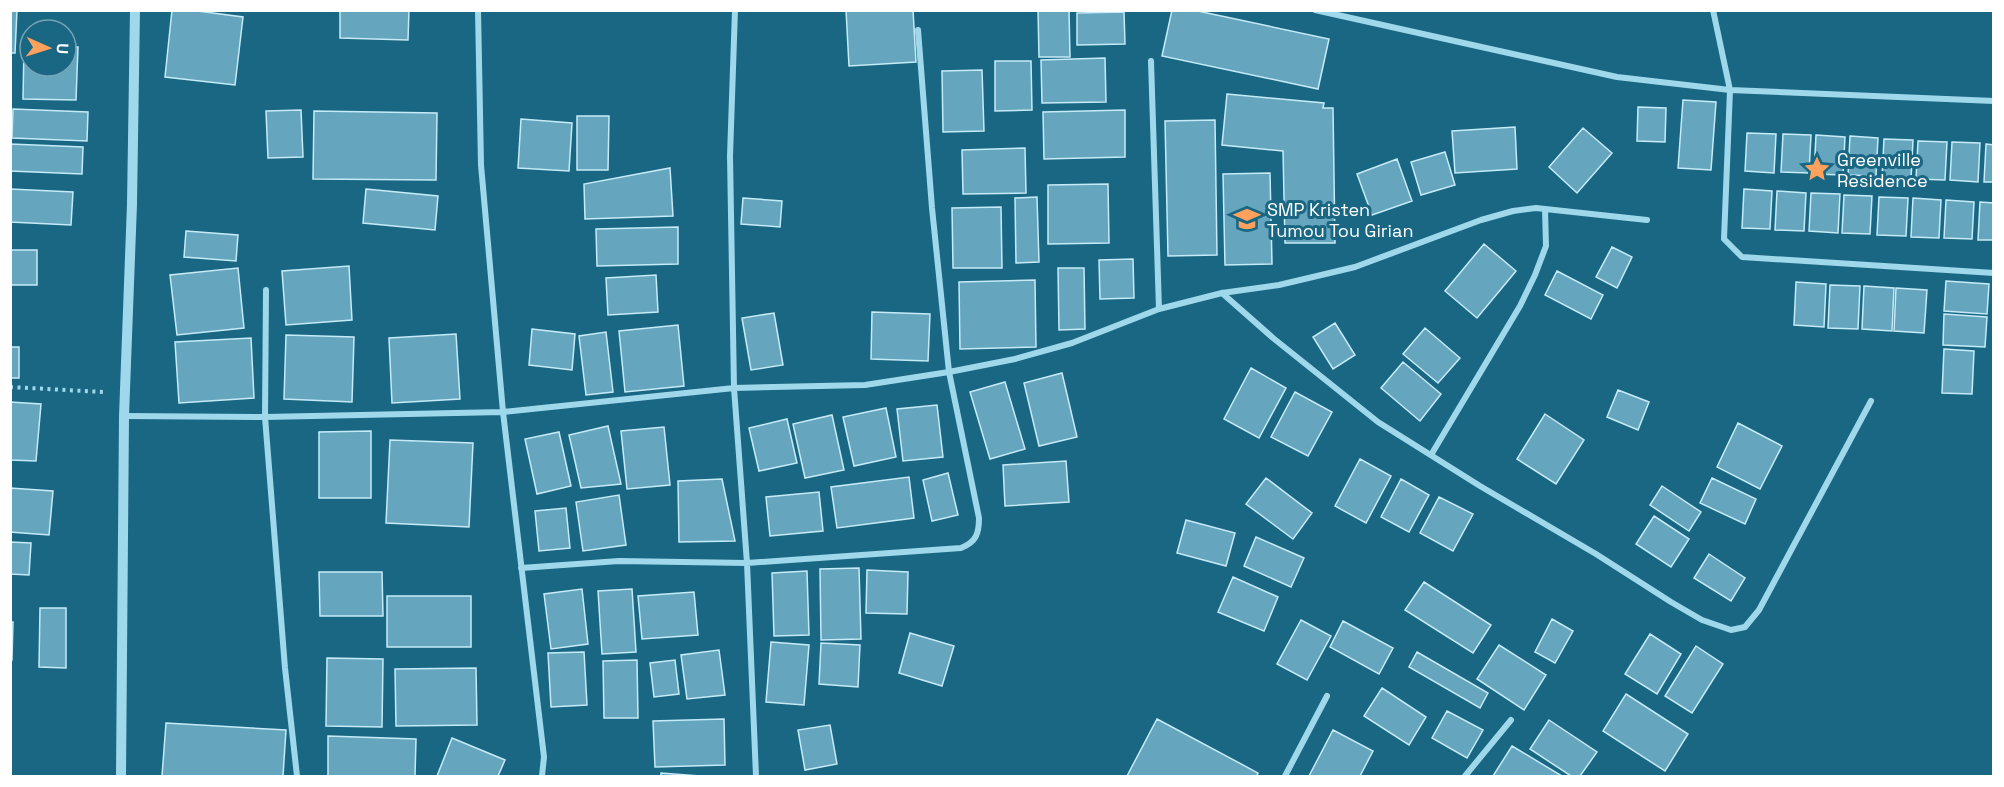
<svg xmlns="http://www.w3.org/2000/svg" width="2004" height="787" viewBox="0 0 2004 787" font-family="'Space Grotesk',sans-serif">
	<style>
		.building { fill: #65a5bd; stroke: #c5ebf8; stroke-width: 1.5 }
		.lines { fill: none; stroke-linecap: round; stroke-linejoin: round }
		.path { stroke: #a0d8eb; stroke-width: 4; stroke-dasharray: 3 4.5; stroke-linecap: butt }
		.minor { stroke: #a0d8eb; stroke-width: 6 }
		.tertiary { stroke: #a0d8eb; stroke-width: 10 }
		.labels { text-anchor: middle; dominant-baseline: central; stroke-width: 6; stroke-linejoin: round; paint-order: stroke }
		.poi-label { font-size: 18px; fill: #fff; stroke: #1a6784; text-anchor: start }
	</style>
	<rect width="100%" height="100%" fill="#1a6784"/>
	<path class="building" d="M10,10H17L15,53H10Z
		M172,10H190L243,17L235,85L165,77Z
		M340,10H409L408,40L340,38Z
		M846,10H913L916,62L849,66Z
		M1038,10H1069L1070,57H1039Z
		M1172,10H1193L1329,39L1318,89L1162,56Z
		M1124,12L1125,44L1077,45V13Z
		M24,46H30V66H66V47H78L76,100L23,99Z
		M1105,58L1106,102L1042,103L1041,60Z
		M995,61H1031L1032,110L995,111Z
		M982,70L984,131L943,132L942,71Z
		M1227,94L1324,103L1323,108H1333L1335,243H1285L1283,151L1222,145Z
		M1683,100L1716,102L1711,170L1678,168Z
		M1638,107L1666,108L1665,142L1637,141Z
		M13,109L88,112L87,141L12,138Z
		M301,110L303,157L268,158L266,111Z
		M1125,110V157L1044,159L1043,112Z
		M314,111L437,113L436,180L313,179Z
		M577,116H609L608,170H577Z
		M521,119L572,123L569,171L518,168Z
		M1215,120L1217,255L1168,256L1165,121Z
		M1515,127L1517,169L1455,173L1452,131Z
		M1583,128L1612,153L1577,193L1549,167Z
		M1747,133L1776,134L1774,173L1745,171Z
		M1783,134L1811,135L1809,173L1781,172Z
		M1816,135L1845,137L1843,175L1814,174Z
		M1850,136L1878,138L1876,176L1848,175Z
		M1884,139L1913,140L1911,179L1882,177Z
		M1918,141L1947,142L1945,180L1916,179Z
		M1952,142L1980,143L1978,182L1950,180Z
		M10,144L83,147L82,174L10,171Z
		M1986,144L1994,145V182H1984Z
		M1025,148L1026,193L963,194L962,150Z
		M1445,152L1455,185L1421,195L1411,162Z
		M1397,159L1412,201L1372,215L1357,174Z
		M670,168L673,216L585,219L584,184Z
		M1270,173L1272,264L1225,265L1223,174Z
		M1108,184L1109,243L1048,244V185Z
		M10,189L73,192L71,225L10,222Z
		M366,189L438,196L435,230L363,223Z
		M1744,189L1772,191L1770,229L1742,228Z
		M1777,191L1806,193L1804,231L1775,230Z
		M1811,193L1840,194L1838,233L1809,231Z
		M1844,195L1872,196L1870,234L1842,233Z
		M1037,197L1039,262L1016,263L1015,198Z
		M1879,197L1908,198L1906,236L1877,235Z
		M743,198L782,201L780,227L741,224Z
		M1913,198L1941,200L1939,238L1911,237Z
		M1946,200L1974,202L1972,239L1944,238Z
		M1980,202L1994,203V240H1978Z
		M1001,207L1002,268H953L952,208Z
		M678,227V264L597,266L596,229Z
		M186,231L238,235L236,261L184,257Z
		M1484,244L1516,271L1477,318L1445,291Z
		M1612,247L1632,257L1617,288L1596,277Z
		M10,250H37V285H10Z
		M1133,259L1134,298L1100,299L1099,260Z
		M349,266L352,320L286,325L282,271Z
		M238,268L244,328L177,335L170,275Z
		M1058,268H1084L1085,329L1059,330Z
		M1557,271L1603,295L1591,319L1545,295Z
		M656,275L658,312L608,315L606,278Z
		M1035,280L1036,347L960,349L959,282Z
		M1946,281L1989,284L1987,314L1944,311Z
		M1796,282L1826,284L1824,327L1794,325Z
		M1830,285L1860,286L1858,329L1828,328Z
		M1864,286L1894,288L1892,331L1862,329Z
		M1896,288L1927,290L1924,333L1894,331Z
		M872,312L930,314L928,361L871,359Z
		M774,313L783,365L751,370L742,318Z
		M1944,314L1987,317L1985,347L1943,345Z
		M1335,323L1355,355L1333,369L1313,337Z
		M678,325L684,386L625,392L619,331Z
		M1425,328L1460,358L1438,383L1403,354Z
		M532,329L575,334L572,370L529,365Z
		M606,332L613,392L586,395L579,336Z
		M456,334L460,399L392,403L389,338Z
		M286,335L354,337L352,402L284,399Z
		M251,338L254,398L179,403L175,342Z
		M10,347H19V378H10Z
		M1944,349L1974,351L1972,394L1942,393Z
		M1403,362L1441,394L1420,421L1381,388Z
		M1251,368L1286,388L1259,438L1224,419Z
		M1062,373L1077,437L1039,446L1024,383Z
		M1005,382L1025,449L990,459L970,392Z
		M1618,390L1649,402L1638,430L1607,417Z
		M1295,392L1332,412L1308,456L1271,437Z
		M10,402L41,404L36,461L10,460Z
		M937,405L943,457L903,461L897,409Z
		M886,408L896,457L854,466L843,417Z
		M1545,414L1584,440L1556,484L1517,459Z
		M832,415L844,470L805,478L793,424Z
		M787,419L797,463L759,471L749,428Z
		M1738,423L1782,446L1760,489L1717,467Z
		M608,426L621,484L581,488L569,435Z
		M664,427L670,485L627,489L621,431Z
		M371,431V498H319V432Z
		M559,432L571,486L537,494L525,439Z
		M390,440L473,443L469,527L386,523Z
		M1360,459L1391,476L1366,523L1335,506Z
		M1066,461L1069,502L1005,506L1003,465Z
		M948,473L958,515L932,521L923,480Z
		M909,477L914,518L837,528L831,487Z
		M1266,478L1312,513L1293,539L1246,504Z
		M1712,478L1756,499L1745,524L1700,503Z
		M722,479L735,541L679,542L678,481Z
		M1401,479L1429,495L1409,532L1381,517Z
		M1662,486L1701,512L1689,531L1650,505Z
		M10,488L53,491L49,535L10,532Z
		M819,492L823,531L770,536L766,497Z
		M619,495L626,545L583,551L576,502Z
		M1439,497L1473,514L1453,551L1420,533Z
		M566,508L570,548L539,551L535,511Z
		M1654,516L1689,539L1671,567L1636,544Z
		M1186,520L1235,533L1226,566L1177,553Z
		M1256,537L1304,558L1291,587L1244,566Z
		M10,542L31,543L29,575L10,574Z
		M1709,554L1745,578L1731,601L1694,578Z
		M859,568L861,639L821,640L820,569Z
		M867,570L908,572L907,614L866,613Z
		M807,571L809,635L774,636L772,573Z
		M319,572H382L383,616H320Z
		M1233,577L1278,597L1264,631L1218,612Z
		M1424,582L1491,625L1473,653L1405,610Z
		M582,589L588,644L551,649L544,594Z
		M632,589L636,652L602,654L598,591Z
		M694,592L698,635L642,639L638,596Z
		M387,596H471V647H387Z
		M40,608H66V668L39,667Z
		M1552,619L1573,631L1555,663L1535,652Z
		M1301,620L1331,636L1307,680L1277,664Z
		M1343,621L1393,648L1379,674L1330,647Z
		M10,622H13L12,660H10Z
		M910,633L954,646L942,686L899,673Z
		M1650,634L1681,654L1657,694L1625,674Z
		M771,642L809,645L804,705L766,702Z
		M821,643L860,645L858,687L819,684Z
		M1499,645L1546,675L1524,710L1477,679Z
		M1696,646L1723,664L1692,713L1665,696Z
		M719,650L725,695L687,699L681,655Z
		M584,652L587,705L551,707L548,653Z
		M1417,652L1488,693L1480,708L1409,667Z
		M327,658L383,659L382,727L326,726Z
		M637,660L638,718H604L603,661Z
		M675,660L679,694L654,697L650,663Z
		M476,668L477,725L396,726L395,669Z
		M1382,688L1426,717L1409,745L1364,716Z
		M1626,694L1688,734L1665,771L1603,731Z
		M1447,711L1483,730L1467,758L1432,738Z
		M724,719L725,765L655,767L653,721Z
		M1157,719L1258,773L1257,776H1127Z
		M1549,720L1597,752L1580,776H1571L1530,749Z
		M166,723L286,730L283,776H162Z
		M830,725L837,764L805,770L798,730Z
		M1333,730L1373,751L1360,776H1309Z
		M328,736L416,739L415,776H328Z
		M452,738L505,760L498,776H437Z
		M1512,746L1562,776H1493Z
		M661,773L700,776H661Z"/>
	<g class="lines">
		<path class="path" d="M10,387L103,392"/>
		<path class="minor" d="M478,10L481,165L503,412L544,757L542,776
			M735,10L730,156L734,388L747,563L756,776
			M1315,10L1617,77L1730,90L1994,101
			M1713,10L1730,90L1724,239L1742,257L1994,273
			M1151,61L1159,309
			M266,290L265,417L285,668L297,776
			M1222,293L1273,338L1378,422L1480,486L1596,554L1671,602L1702,620L1731,630L1745,627L1759,610L1871,401
			M124,416L265,417L503,412L734,388L865,385L949,372L1015,359L1072,343L1159,309L1222,293L1279,285L1355,267L1481,220L1513,211L1536,208L1647,220
			M1431,455L1520,306L1535,275L1546,246L1545,209
			M521,568L619,561L747,563L961,548C976,542 979,534 979,518L949,372L932,208L918,30
			M1285,776L1327,696
			M1465,776L1511,720"/>
		<path class="tertiary" d="M121,776L124,416L132,204L135,10"/>
	</g>
	<defs>
		<g id="sight-bare" transform="scale(2.07)"><path d="M0-6L1.8-2.2L6-1.7L2.9 1.2L3.7 5.4L0 3.3L-3.7 5.4L-2.9 1.2L-6-1.7L-1.8-2.2Z" fill="#fda15c" stroke="#1a6784" stroke-width="2.5" paint-order="stroke"/></g>
		<g id="school-bare" transform="scale(2.07)"><path d="M0-5L7-2L0 1L-7-2ZM-4 1L0 2.5L4 1V4Q0 6-4 4Z" fill="#fda15c" stroke="#1a6784" stroke-width="2.5" paint-order="stroke"/></g>
	</defs>
	<g fill-rule="evenodd">
		<use href="#sight-bare" x="1817" y="169"/>
		<use href="#school-bare" x="1247" y="219"/>
	</g>
	<g class="labels">
		<g class="poi-label">
			<text x="1837" y="159">Greenville<tspan x="1837" dy="21">Residence</tspan></text>
			<text x="1267" y="209">SMP Kristen<tspan x="1267" dy="21">Tumou Tou Girian</tspan></text>
		</g>
	</g>
	<rect width="2004" height="787" fill="none" stroke="#ffffff" stroke-width="24"/>
	<g transform="translate(48 48) rotate(93)"><circle r="28" fill="#1a6784" stroke="#76a4b5" stroke-width="1.5"/>
	<path d="M0-4.5L10 22L0 15L-10 22Z" fill="#fda15c"/>
	<text y="-9" font-size="16" font-weight="bold" text-anchor="middle" fill="#ffffff">U</text>
	</g>
</svg>
